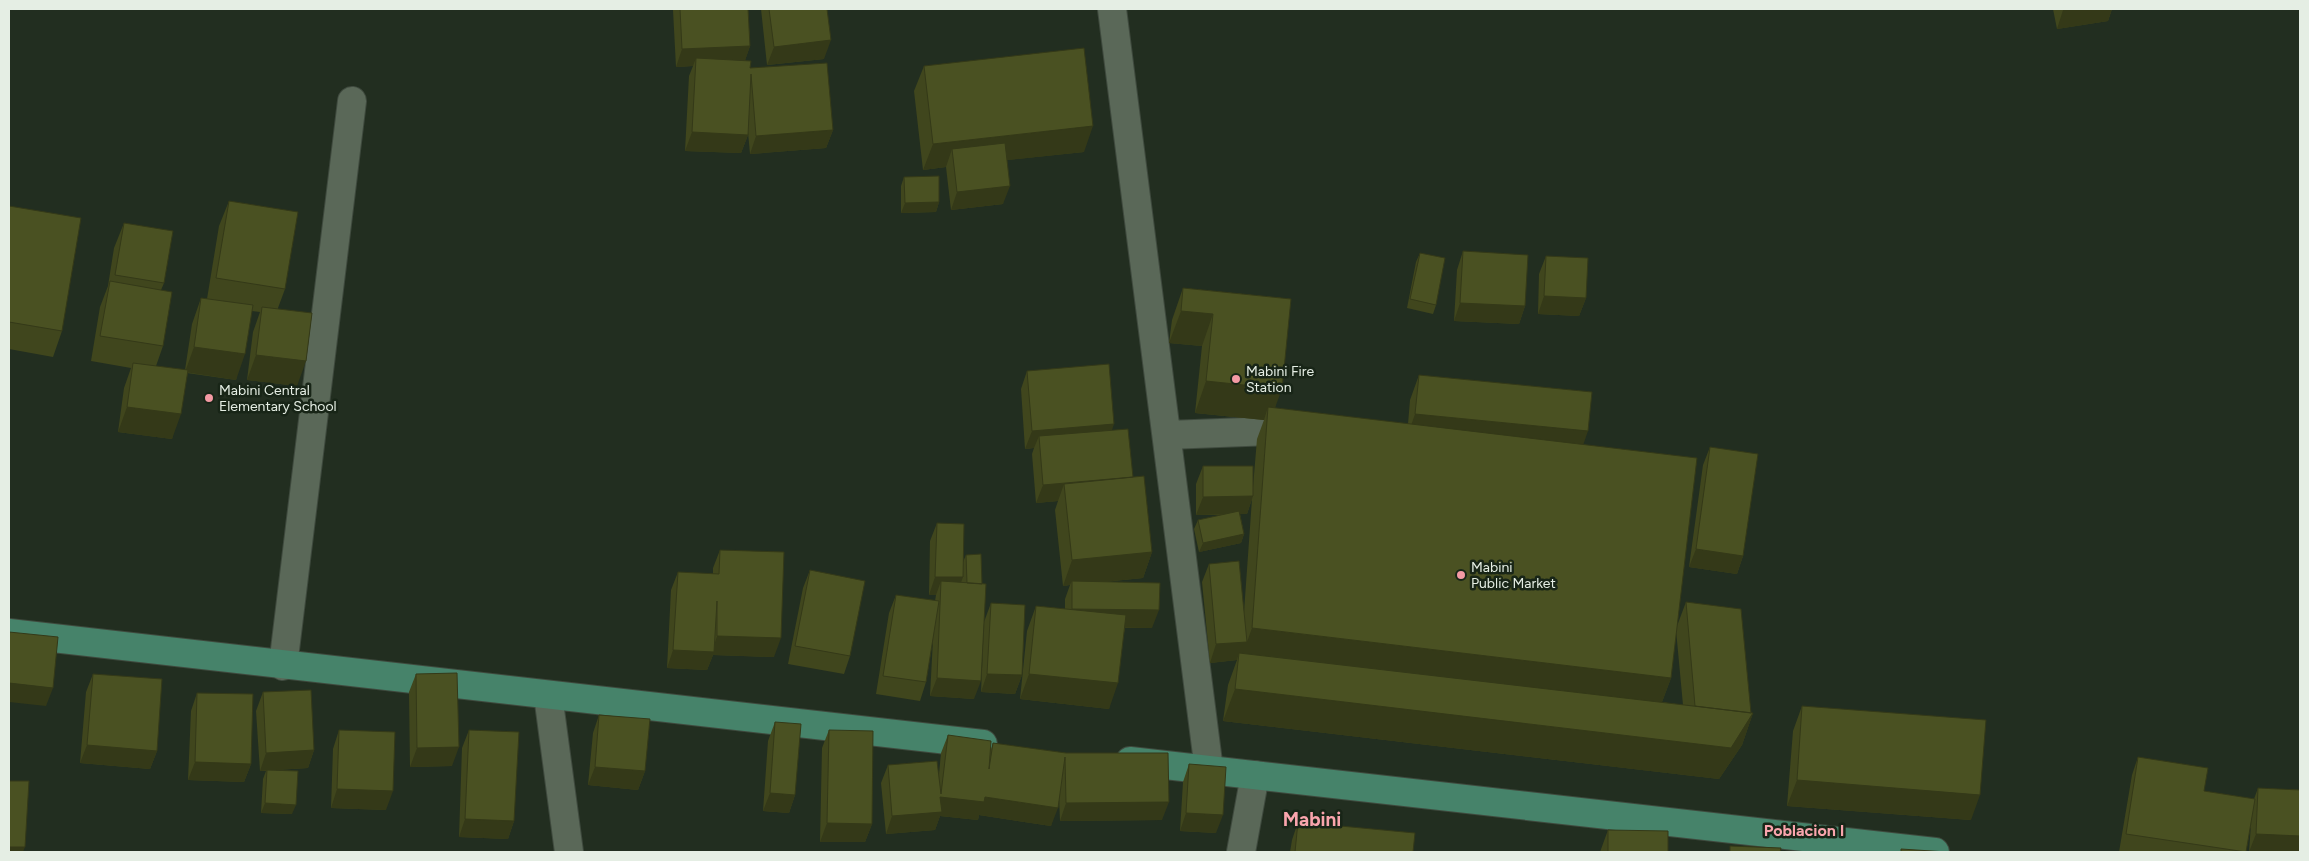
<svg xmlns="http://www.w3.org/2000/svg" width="2309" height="861" viewBox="0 0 2309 861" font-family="Figtree,sans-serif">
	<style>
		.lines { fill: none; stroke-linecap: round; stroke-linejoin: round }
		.minor-casing { stroke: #3f4a3e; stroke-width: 30 }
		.major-casing { stroke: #3f4a3e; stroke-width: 30 }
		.minor { stroke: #5a6858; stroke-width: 28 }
		.major { stroke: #46836a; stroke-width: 28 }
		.wall { fill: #40461d; fill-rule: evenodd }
		.shaded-wall { fill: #343918 }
		.building { fill: #4a5122; stroke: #343918 }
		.poi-dot { fill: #f49aa4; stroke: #182517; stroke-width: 2 }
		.labels { text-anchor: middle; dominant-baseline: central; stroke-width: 5; stroke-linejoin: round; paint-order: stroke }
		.poi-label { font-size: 14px; fill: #e5eee4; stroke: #182517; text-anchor: start }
		.quarter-label { font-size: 16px; font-weight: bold; fill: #f9a5ad; stroke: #182517 }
		.district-label { font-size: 19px; font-weight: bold; fill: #f9a5ad; stroke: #182517 }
	</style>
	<rect width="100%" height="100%" fill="#222e20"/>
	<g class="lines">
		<g class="minor-casing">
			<path id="minor" d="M1112,9L1209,770
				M1168,435L1296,430
				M283,666L352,101
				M548,695L569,852
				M1241,852L1255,775"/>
		</g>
		<g class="major-casing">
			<path id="major" d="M9,633L983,744
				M1130,761L1935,852"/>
		</g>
		<use href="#minor" class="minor"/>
		<use href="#major" class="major"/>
	</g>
	<path class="wall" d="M674,9H748L750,46L745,60L750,68L833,130L826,148L750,154L748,132V135L741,153L685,151L689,76L693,66L676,67L673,10Z
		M761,9H827L824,59L767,65Z
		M2053,9H2112L2108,21L2057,29Z
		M924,66L1084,152L1007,160L1003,204L951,210L946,167L923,170L914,91Z
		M904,177L939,202L936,212L901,213V186Z
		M229,201L285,289L278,308L297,386L247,380L253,332L260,312L252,311L236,380L187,373L172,439L118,432L124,388L131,368L91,361L100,307L108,286L114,248L124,223L164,283L161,290L163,346L156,366L185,370L192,324L201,298L207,299L219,226Z
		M9,206L62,331L53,357L9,349Z
		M1463,251L1525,306L1519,324L1454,321L1457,270Z
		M1420,253L1436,305L1433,314L1407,308L1416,262Z
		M1546,256L1586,298L1579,316L1538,314L1539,274Z
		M1183,288L1291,299L1275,408L1408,424L1410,400L1419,375L1583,444L1677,626L1686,602L1751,713H1753L1742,745L1719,779L1223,721L1228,685L1237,660L1210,663L1202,582L1209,564L1244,612L1252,499L1247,514H1240L1244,534L1241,543L1199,552L1194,529L1198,520L1223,515H1196V484L1203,466L1253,487L1257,439L1264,420L1195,413L1202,346L1169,343L1172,320ZM1676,630L1683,705L1662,702L1671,678Z
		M1027,371L1112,430L1133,477L1152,552L1143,578L1104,582L1152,628H1125L1109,709L1020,699L1027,631L1036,606L1065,609V599L1070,585L1063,586L1055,510L1058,501L1036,503L1032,454L1034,448L1025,449L1021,389Z
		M1710,447L1743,556L1737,574L1689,567L1703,465Z
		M937,523L963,562L966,555L974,699L930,696L933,639L926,682L920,701L876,694L889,613L896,595L935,601L936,595H929L930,541Z
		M720,550L774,657L713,655L707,670L667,668L671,590L678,572L713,574V568Z
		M810,570L850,656L844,674L788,664L803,588Z
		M991,603L1022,675L1015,694L981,692L984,622Z
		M93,674L157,751L150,769L80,763L86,692Z
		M416,674L452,766L410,767L409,692Z
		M263,692L314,750L308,768L276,770L292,814L261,813L263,779L266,771H260L256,711Z
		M197,693L251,764L244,782L188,780L191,711Z
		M1802,706L1971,820L1787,806L1793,731Z
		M599,715L645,771L638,790L588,785L593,733Z
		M775,722L795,795L789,813L763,811L768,741Z
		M339,730L386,810L331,808L333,749Z
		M469,730L514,821L508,839L459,837L462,748Z
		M829,730L872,824L865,842H820L822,748Z
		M948,735L991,749L993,743L1066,753L1162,820L1060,821L1059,797L1051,826L979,815L978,820L940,816L935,830L886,834L881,783L888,765L939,774L941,753Z
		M2138,757L2204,791L2254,799L2258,788L2300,790L2249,852L2251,824L2246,852H2119L2132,775Z
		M1189,764L1216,833L1180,831L1183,782Z
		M1298,822L1413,852H1290L1292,840Z
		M1608,830L1668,852H1600Z"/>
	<path class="shaded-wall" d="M2074,9H2112L2108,21L2057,29L2063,10Z
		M831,40L824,59L767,65L774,47Z
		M750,46L744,64L696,58L693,66L676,67L682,49Z
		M1093,126L1084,152L954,166L952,149L946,167L923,170L933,144Z
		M833,130L826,148L750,154L756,136Z
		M692,132L748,135L741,153L685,151Z
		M1010,186L1003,204L951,210L957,192Z
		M939,202L936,212L901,213L905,203Z
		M1544,296L1586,298L1579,316L1538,314Z
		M1460,303L1525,306L1519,324L1454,321Z
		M1181,311L1213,314L1202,346L1169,343Z
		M194,347L245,354L236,380L185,372Z
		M256,355L306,361L297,386L247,380Z
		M1206,381L1282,389L1270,421L1268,407L1264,420L1195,413Z
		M127,407L181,414L172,439L118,432Z
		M1415,414L1588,431L1579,457L1406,440Z
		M1114,424L1108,442L1039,436L1034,448L1025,449L1032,431Z
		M1133,478L1064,484L1058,501L1036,503L1043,485Z
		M1253,496L1247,514L1196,515L1203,497Z
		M1244,534L1241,543L1199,552L1203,543Z
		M1696,549L1743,556L1737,574L1689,567Z
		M1152,552L1143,578L1072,585V581L1070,585L1063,586L1072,560Z
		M935,577H963L956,596L941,581L936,595H929Z
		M1072,609L1159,610L1152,628L1065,627Z
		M1252,628L1671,678L1659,710L1239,653L1237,660L1210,663L1216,644L1247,642Z
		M717,636L781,638L774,657L713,655L707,670L667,668L673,650L712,652Z
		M987,674L1022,675L1015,694L981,692Z
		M1029,674L1118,683L1109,709L1020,699Z
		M937,678L981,681L974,699L930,696Z
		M9,683L53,688L46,706L9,702Z
		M1235,689L1753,713L1742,745L1719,779L1223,721Z
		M87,745L157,751L150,769L80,763Z
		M459,747L452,766L410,767L417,748Z
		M314,750L308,768L260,771L266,753Z
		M195,762L251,764L244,782L188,780Z
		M595,767L645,771L638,790L588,785Z
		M1797,780L1980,795L1971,820L1787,806Z
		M337,789L393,791L386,810L331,808Z
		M770,793L795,795L789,813L763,811Z
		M940,797H985L1058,808L1051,826L979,815L978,820L940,816L935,830L886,834L892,816Z
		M1169,802L1162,820L1060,821L1066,803Z
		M265,803L296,805L292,814L261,813Z
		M1186,813L1223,815L1216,833L1180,831Z
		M465,819L514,821L508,839L459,837Z
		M827,823L872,824L865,842H820Z
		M2256,834L2300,836V852H2249Z
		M9,847H25L23,852H9Z"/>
	<path class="building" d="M680,9H748L750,46L682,49Z
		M769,9H827L831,40L774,47Z
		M2063,9H2074L2063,10Z
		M1084,48L1093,126L933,144L924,66Z
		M696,58L751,61L750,68L827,63L833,130L756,136L751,74L748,135L692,132Z
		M1005,143L1010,186L957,192L952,149Z
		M939,176V202L905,203L904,177Z
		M229,201L298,212L285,289L216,278Z
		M9,206L81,218L62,331L9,322Z
		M124,223L173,231L164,283L115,275Z
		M1463,251L1528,255L1525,306L1460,303Z
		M1420,253L1445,258L1436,305L1410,299Z
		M1546,256L1588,258L1586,298L1544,296Z
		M110,281L172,292L163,346L100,336Z
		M1183,288L1291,299L1282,389L1206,381L1213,314L1181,311Z
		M201,298L253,305L245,354L194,347Z
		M262,307L312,313L306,361L256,355Z
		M133,363L188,370L181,414L127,407Z
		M1109,364L1114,424L1032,431L1027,371Z
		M1419,375L1592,392L1588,431L1415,414Z
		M1268,407L1697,458L1671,678L1252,628Z
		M1128,429L1133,477L1043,485L1039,436Z
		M1710,447L1758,454L1743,556L1696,549Z
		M1203,466H1253V496L1203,497Z
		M1144,476L1152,552L1072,560L1064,484Z
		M1239,511L1244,534L1203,543L1198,520Z
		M937,523L964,524L963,577H935Z
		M720,550L784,552L781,638L717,636V601L714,652L673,650L678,572L719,574Z
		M981,554L982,584L967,583L966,555Z
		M1239,561L1247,642L1216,644L1209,564Z
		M810,570L865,581L850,656L795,646Z
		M941,581L986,584L981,681L937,678Z
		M1072,581L1160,583L1159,610L1072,609Z
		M896,595L939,601L926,682L883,676Z
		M1686,602L1741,609L1751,713L1695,706Z
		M991,603L1025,605L1022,675L987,674Z
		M1036,606L1126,615L1118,683L1029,674Z
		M9,632L58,637L53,688L9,683Z
		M1239,653L1753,713L1731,748L1235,689Z
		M457,673L459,747L417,748L416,674Z
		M93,674L162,679L157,751L87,745Z
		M311,690L314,750L266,753L263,692Z
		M197,693L253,694L251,764L195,762Z
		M1802,706L1986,720L1980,795L1797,780Z
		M599,715L650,719L645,771L595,767Z
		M775,722L801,724L795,795L770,793Z
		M339,730L395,732L393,791L337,789Z
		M469,730L519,732L514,821L465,819Z
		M829,730L873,731L872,824L827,823Z
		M948,735L991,741L989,769L993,743L1066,753H1168L1169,802L1066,803L1065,757L1058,808L985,797L984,802L940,797L942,812L892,816L888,765L937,761L941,794Z
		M2138,757L2208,768L2204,791L2255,799L2246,852L2126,834Z
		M1189,764L1226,767L1223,815L1186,813Z
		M267,770L298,771L296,805L265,803Z
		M9,781H29L25,847H9Z
		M2258,788L2300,790V836L2256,834Z
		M1298,822L1415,833L1413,852H1295Z
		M1608,830L1668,831V852H1608Z
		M1730,846L1781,848L1780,852H1730Z
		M1901,849L1947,852H1901Z"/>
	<g class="poi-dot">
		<circle cx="1236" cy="379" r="5"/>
		<circle cx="209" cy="398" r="5"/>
		<circle cx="1461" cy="575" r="5"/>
	</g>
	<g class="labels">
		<g class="poi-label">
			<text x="1246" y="371">Mabini Fire<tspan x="1246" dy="16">Station</tspan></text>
			<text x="219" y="390">Mabini Central<tspan x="219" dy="16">Elementary School</tspan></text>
			<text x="1471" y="567">Mabini<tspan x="1471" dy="16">Public Market</tspan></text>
		</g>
		<g class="quarter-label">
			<text x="1804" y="830">Poblacion I</text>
		</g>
		<g class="district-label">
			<text x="1312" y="819">Mabini</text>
		</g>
	</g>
	<rect width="2309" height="861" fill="none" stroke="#e5eee4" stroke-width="20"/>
</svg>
